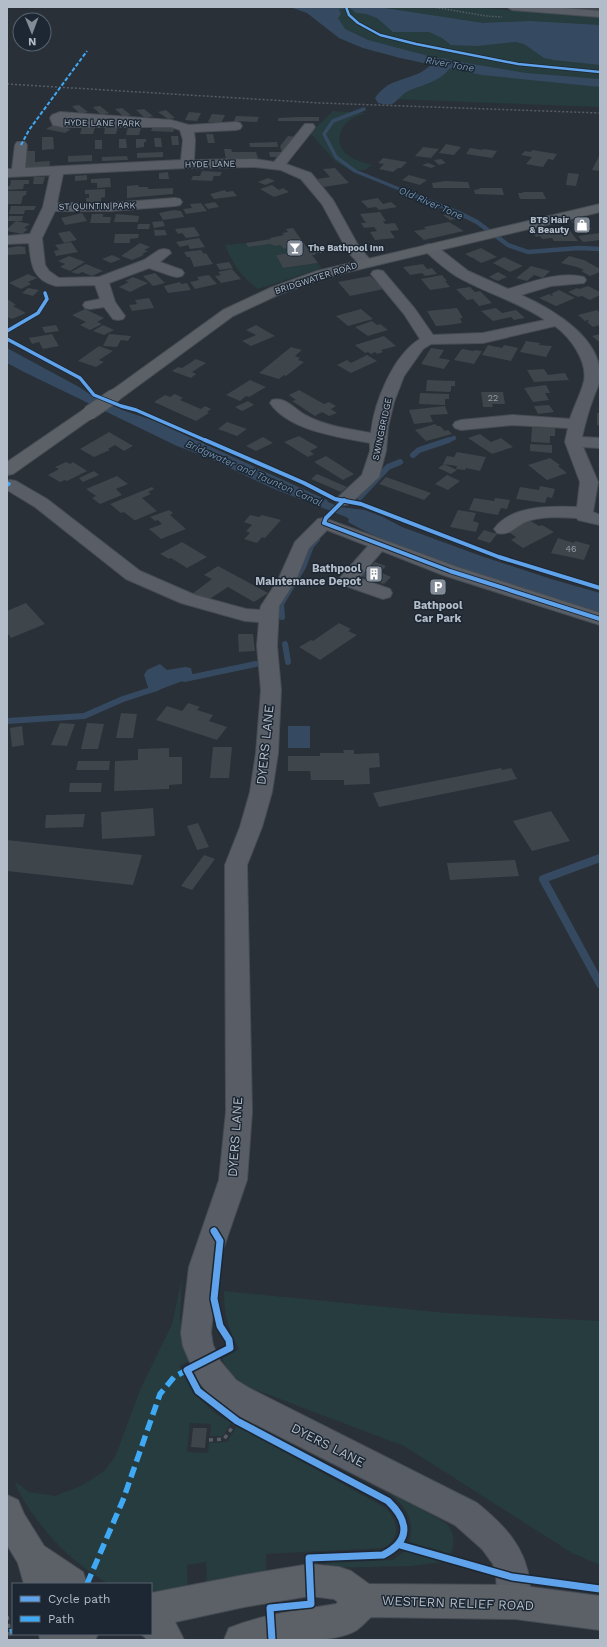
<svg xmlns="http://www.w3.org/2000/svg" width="607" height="1647" viewBox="0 0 607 1647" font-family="'Work Sans',sans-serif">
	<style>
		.green { fill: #263c3e }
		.water { fill: #354a61 }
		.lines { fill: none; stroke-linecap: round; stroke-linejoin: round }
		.stream-far3 { stroke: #354a61; stroke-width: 3.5 }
		.stream-far2 { stroke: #354a61; stroke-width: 4.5 }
		.stream-far1 { stroke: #354a61; stroke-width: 6 }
		.stream { stroke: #354a61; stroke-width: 8 }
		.river { fill: #354a61; fill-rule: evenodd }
		.building { fill: #3e454b }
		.minor-casing { stroke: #474c53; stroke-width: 2 }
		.major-casing { stroke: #474d55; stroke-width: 2 }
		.path-far2 { stroke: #575d63; stroke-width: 1.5; stroke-dasharray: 1.5 1.5; stroke-linecap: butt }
		.path-far1 { stroke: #575d63; stroke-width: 2; stroke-dasharray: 2.5 2.5; stroke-linecap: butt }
		.path { stroke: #575d63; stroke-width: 3.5; stroke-dasharray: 4 4; stroke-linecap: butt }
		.minor { fill: #595e66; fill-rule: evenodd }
		.major { fill: #5c6167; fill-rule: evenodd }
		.rail { stroke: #585d64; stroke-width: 1.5; stroke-dasharray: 2 2; stroke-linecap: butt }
		.major-bridge-casing { stroke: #474d55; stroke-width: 16; stroke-linecap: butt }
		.major-bridge { stroke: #5c6167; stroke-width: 14 }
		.quiet-far2 { stroke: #3fa9f5; stroke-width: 2; stroke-dasharray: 4 2; stroke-linecap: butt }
		.quiet-far1 { stroke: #3fa9f5; stroke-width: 3.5; stroke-dasharray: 7 3.5; stroke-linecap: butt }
		.quiet { stroke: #3fa9f5; stroke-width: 5.5; stroke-dasharray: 11 5.5; stroke-linecap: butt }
		.cycleway-far3-casing { stroke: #1c2733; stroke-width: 4 }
		.cycleway-far2-casing { stroke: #1c2733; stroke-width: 5 }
		.cycleway-far1-casing { stroke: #1c2733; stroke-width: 6 }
		.cycleway-casing { stroke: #1c2733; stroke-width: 10 }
		.cycleway-far3 { stroke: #60a3ed; stroke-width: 2.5 }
		.cycleway-far2 { stroke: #60a3ed; stroke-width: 3.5 }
		.cycleway-far1 { stroke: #60a3ed; stroke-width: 4 }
		.cycleway { stroke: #60a3ed; stroke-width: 7 }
		.labels { text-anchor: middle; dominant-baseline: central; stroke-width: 3; stroke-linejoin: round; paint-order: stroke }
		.far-street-label { font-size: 9px; fill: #b3bdc9; stroke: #1c2733 }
		.far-poi-label { font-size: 9px; font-weight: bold; fill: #b3bdc9; stroke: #1c2733; text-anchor: end }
		.number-label { font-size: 9px; fill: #969faa }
		.far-water-label { font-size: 10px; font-style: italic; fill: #7190ad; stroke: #1c2733 }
		.poi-label { font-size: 11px; font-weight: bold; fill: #b3bdc9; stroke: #1c2733; text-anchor: end }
		.near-street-label { font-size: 13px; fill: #b3bdc9; stroke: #1c2733 }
	</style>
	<rect width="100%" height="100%" fill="#293038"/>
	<path class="green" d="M290,7H471L600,17V107L389,99L382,94L384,89C397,85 429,78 434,66L363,48L339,38L307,13Z
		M333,111L366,113C361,115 355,116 351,119C336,130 335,148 351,157C357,161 365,163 372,165L365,170H350L336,162L310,133Z
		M246,243L249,247L270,244L275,246L280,245L284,249L287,248L289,253L276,255L283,268L318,263L322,268L258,289C240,275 234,266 225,245Z
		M182,1278L180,1319L184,1339L191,1360L179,1366L193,1393L215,1413L231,1423L223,1436H210L211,1424L190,1423L187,1452L208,1453L209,1443L227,1442L237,1426L386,1508C399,1521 401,1541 382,1548L266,1554V1577L207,1586L206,1562L187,1565L188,1588L151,1592V1584C141,1584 116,1586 108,1584C105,1582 101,1579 98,1577C64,1556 30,1518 14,1481L29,1492L55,1496L83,1485L104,1471L115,1457L141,1388L172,1324Z
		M224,1291L447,1313L600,1321V1565L572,1553L404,1446L243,1385L229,1371L222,1359L239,1349C228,1329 224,1315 224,1291Z
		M388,1491L446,1523C455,1533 455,1542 451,1554L409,1542C417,1519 403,1505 388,1491Z
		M405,1551L443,1562L411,1566L327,1568L326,1563L393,1560Z"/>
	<path class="water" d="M290,7H378L483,23L529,21L600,25V65L554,60L544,58L524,44L515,42L477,46L451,45L442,38L429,32H393L377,18L366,14L356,13L350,8L339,9L341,14L338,18L345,29L368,40L436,58L526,73L600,79V87L482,75L400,58L363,48L339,38L307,13Z
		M7,348L79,387L91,395L122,410L152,420L327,500L328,502L340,507L365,510L383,517L402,527L481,556L551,579L600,593V612C542,597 485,577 429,556C402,546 373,537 348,522L349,519L346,517L272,488L209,458L177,446L24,372L7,363Z
		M160,664L167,670L185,667L191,668L193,677L156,691L149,690L144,675L147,670Z
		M288,726H310V748H288Z"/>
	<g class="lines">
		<path class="stream-far3" d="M364,109L333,121L324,134L336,157L355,171L414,195"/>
		<path class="stream-far2" d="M411,194L459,213L477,222L508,245L528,252L579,248L600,249
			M446,441L454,438"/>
		<path class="stream-far1" d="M413,455L419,450L449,440
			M360,497L388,467L400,462
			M282,617L281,604L303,567L311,546L317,539
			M285,644L288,662
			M184,679L256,664
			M7,721L84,716L123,699L157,688"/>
		<path class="stream" d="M600,858L543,879L600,984"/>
		<path class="river" d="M443,58L450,60L453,64C441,82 427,83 408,91C402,94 399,99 394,103C389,106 383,104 378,103L375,98C389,78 404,82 423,71C431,66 434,60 443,58Z"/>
	</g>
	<path class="building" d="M558,7H600V11L558,8Z
		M79,105L88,112L80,114L72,106Z
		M100,106L109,113L101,115L93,107Z
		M122,108L131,115L124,117L115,109Z
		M144,109L153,116L145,118L136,110Z
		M166,110L175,118L168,119L158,112Z
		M189,112L201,113L197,121L185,120Z
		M212,114L225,115L221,123L208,122Z
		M236,116L259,117L257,122L234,121Z
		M298,117H319V121H278V118Z
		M53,125L71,129L65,133L46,129Z
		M153,126L175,127L173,132L151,131Z
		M82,127H95L93,134H80Z
		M105,127H118L116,134H104Z
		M128,127H141L139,135H126Z
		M206,134H213L215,143H208Z
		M171,136H178L179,145H172Z
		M288,136L298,137L283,157H270L269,152H282L280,146Z
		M42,137H53L54,149L42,150Z
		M154,138H161L162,147H155Z
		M119,139H126L127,148H119Z
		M136,139H146V142H144V147L136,148Z
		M95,140H102V149H95Z
		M277,142L278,147H250L249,143Z
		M446,144L461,147L454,155L439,153Z
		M423,147L439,149L431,158L415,156Z
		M470,148L482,150L484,149L497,151L492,158L466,154Z
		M224,149H231L232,152H256L258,158L226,159Z
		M532,150L557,154L553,160L548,159L543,167L526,164L532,157L521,155L525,151L531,152Z
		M25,151H35V162L50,161L49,168L24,169Z
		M163,152V157L137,158V153Z
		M600,154V171L592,170Z
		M92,155V161L68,162V156Z
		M127,156L128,160L102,161V157Z
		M383,158L407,162L401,168H398L393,172L379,169L384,164L378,163Z
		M441,159L446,163L439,165L434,160Z
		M428,163L436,166L431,168L422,165Z
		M335,168L349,183L324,187L317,179L330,177L323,169Z
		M202,171L222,172L220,176H214L212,181L191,180L193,176H200Z
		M168,172L169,179H159V173Z
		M568,173L579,174L576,186L566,185Z
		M87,175V180L75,181V176Z
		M409,175L427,180L420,185L402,180Z
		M34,177H45L43,184H33Z
		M110,178L111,187L97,188V183H91V179Z
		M268,178L275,181L265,185L258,182Z
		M11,180H29V184H24L23,189L7,190V186H10Z
		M445,181L468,182L470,188H433L432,183Z
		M138,185L139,187H148V189L173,188V194L127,198V186Z
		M272,185L279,190L283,188L289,192L274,197L260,189Z
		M479,188H502L504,195L475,194L474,190L480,189Z
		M105,189V197L101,198V202L86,203V198H89V194H85V190Z
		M225,190L226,192L233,191L237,196L214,199L210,194Z
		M7,191H27L26,195L23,196L21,204H7Z
		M522,192H543L546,199H520L518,193H523Z
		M378,198L383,204L391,202L397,207L379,210L376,207L368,208L361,201Z
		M215,202L219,207L208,209L204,204Z
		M201,203L207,211L186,214L183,209L192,208L190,204Z
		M11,206H36L34,210H25L24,214H9Z
		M174,210L181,211L184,217L163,220L159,213Z
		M380,212L386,221H383L385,224L395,223L399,230L390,231L395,238L375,240L370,232L377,231L374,227L364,228L361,223H366L360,214Z
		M82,213L87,221L65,225L61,218Z
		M92,214H103V217H111L110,223H90Z
		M116,214L139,216L138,222H114Z
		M449,214L456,219L450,220L443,215Z
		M9,216H23L22,221H8Z
		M583,220L592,229L580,231L571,221Z
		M16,221L30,224L24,228L28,229L22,234L7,231V229Z
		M163,221L165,226L154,228L152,222Z
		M449,222L464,231L424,240L414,231L426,229L424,227Z
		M138,224H150L149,229H137Z
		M194,227L200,236L186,238L182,233L178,234L175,229Z
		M567,227L578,241H554L552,238L542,239L540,236L536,237L532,232Z
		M293,228L310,252L314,253L315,255H312L318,263L283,268L276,255L289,253L287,248L284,249L280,245L275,246L270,244L248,247L246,243L271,239L270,238L284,235L282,233L288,232L286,229Z
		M154,230H165L167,235L155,236Z
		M70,231L77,240L64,243L58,233Z
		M600,233V240L592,241L583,242L578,236Z
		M115,234H139L138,238L130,239V243H114Z
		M199,238L205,247L190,249L188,245L180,247L176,242Z
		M71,242L78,252L56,256L54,251L59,250L55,245Z
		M140,243L150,247L144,250L148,251L142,254L144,255L132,260L121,256Z
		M19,246L25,247L26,254L7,255V248Z
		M481,248L497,257L481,263L473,258L476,257L472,258L465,254Z
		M201,250L204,254L206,253L213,264L194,267L190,257H187L184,252Z
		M112,255L121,259L111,263L102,259Z
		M69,256L85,262L70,271L60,267L65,264L58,261Z
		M569,256L584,260L600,269V272L590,276L581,271L584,270L577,267L561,263Z
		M504,257L523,266L510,272L493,263Z
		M229,262L233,268L220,270L216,264Z
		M86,264L103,271L92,276L82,272L78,274L71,272Z
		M423,264L427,269L432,268L437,274L425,276L422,273L410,275L403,267Z
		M531,266L550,271L543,278L534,275L527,281L516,278Z
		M232,269L241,279L221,283L215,276L221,275L218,272Z
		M498,272L507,277L498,281L489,277Z
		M155,273L165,283L153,286L143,276Z
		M28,274L37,278L28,282L31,284L21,289L9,283Z
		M209,275L217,284L195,289L190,282L199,280L197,277Z
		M442,275L447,281L444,282H446L450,287L430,290L421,279Z
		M370,276L384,289L350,296L338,282Z
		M133,277L148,283L130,292L119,287L129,282L125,281Z
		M180,282L181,284L187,283L191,290L168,293L164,286Z
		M588,286L600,292V295L590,300L582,296L578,297L568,292L577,288L579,289Z
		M470,287L475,292L480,291L492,303L479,306L473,299L467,300L456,289Z
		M28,288L39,290L33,296L22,293Z
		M559,290L575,298L556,306L539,298L549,294L552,296L553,295L551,294Z
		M149,298L154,308L132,311L129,305L137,304L135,300Z
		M9,300L16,305L13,306L26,313L12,319L7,317V301Z
		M457,308L463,318H460L462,323L448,325L436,326L427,311Z
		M496,308L502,313L516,310L525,318L514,320L511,317L493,321L481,311Z
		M85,309L104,318L97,322L102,324L90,330L80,325L86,322L72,315Z
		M361,309L373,319L348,326L336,316Z
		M597,310L600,313V325L593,327L587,322L589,321L588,320L585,321L578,315Z
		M372,321L377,325L380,324L388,330L368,336L355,327Z
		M56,325L59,331L45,333L42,327Z
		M103,325L114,330L104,335L93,331Z
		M256,325L275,336L251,346L242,341L256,335L246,330Z
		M52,334L59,346L43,349L39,342L32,344L29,338Z
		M109,334L131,336L128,341L121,340L117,347L103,346Z
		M600,334V342H599L592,336Z
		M384,336L396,346L381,350L383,352L377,354L375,352L371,354L368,352L365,353L355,345Z
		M526,341L540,343L539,345H540L552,346L546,357L520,352Z
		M488,345L502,348L504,345L518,348L511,361L482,355Z
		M99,346L113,351L99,360L104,362L96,367L78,361Z
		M291,347L302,350L295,356L300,358L298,360L304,362L286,376L284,375L279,379L259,373Z
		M431,348L444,350L439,358L450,360L444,369L421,364Z
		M463,349L473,351L475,350L482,351L474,364L454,360L461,350Z
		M367,355L377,361L351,373L337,365L347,360L351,363Z
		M196,359L206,363L192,372L196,374L191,378L172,371L178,367L182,368Z
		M544,369L548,375L565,373L569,380L534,382L527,370Z
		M250,380L266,387L249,397L246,396L240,401L226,395Z
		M427,380L455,381V386H451V391L449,392L426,391Z
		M546,385L550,393H545L549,400L533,402L524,388Z
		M299,390L324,404L329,402L336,406L331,409L337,413L329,416L322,412L315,416L292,401L296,400L289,395Z
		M481,392H503L505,404H492L493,407H483Z
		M420,393L449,394V399H445V405H443L419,404Z
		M175,394L183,398L180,400L201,409L205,406L211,409L207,412L209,413L196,421L154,402L165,395L170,397Z
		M248,401L254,405L242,411L235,407Z
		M549,405L554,412L538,414L534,406Z
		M445,406L448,414L430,415L433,422L414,424L409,410Z
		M597,413H600V426L597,425Z
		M227,422L247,429L237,436L218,429Z
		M435,424L437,426H440L445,431L448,430L452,434L426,441L415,430Z
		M532,427L555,428V436H550V443L531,442Z
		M109,432L133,446L124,451L115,445L108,449L110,450L94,457L80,449Z
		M480,434L491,442L501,438L513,447L492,454L468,438Z
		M299,436L318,447L310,451L314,454L308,457L284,442Z
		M263,437L273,443L256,451L246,446Z
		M530,444L552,445V453L530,451Z
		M457,452L486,457L480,471L466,468L465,470L456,469L457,466L443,464L447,456L454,457Z
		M326,456L354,474L343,480L314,462Z
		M550,458L560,465L558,466L567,473L547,480L528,465Z
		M66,462L70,464L73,462L87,471L67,481L65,480L60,482L48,475L59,469L55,467Z
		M444,464L457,470L451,474L438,468Z
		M94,471L99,475L83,482L79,478Z
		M317,474L347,487L341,492L311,479Z
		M447,475L460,481L448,490L435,484Z
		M117,476L128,484L116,489L122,495L100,504L92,498L96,496L86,489Z
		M386,477L431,493L424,500L379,484Z
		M540,486L555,489L552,498L547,497L545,503L516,499L520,487L539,490Z
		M152,487L154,489L148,492L151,494L142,498L157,511L136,520H134L124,512L121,513L110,504Z
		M474,498L494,501L495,498L510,500L507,509L501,508L498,515L469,510Z
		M169,510L173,513L170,515L186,529L161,539L149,529L162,524L158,520L155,521L150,517Z
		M458,510L476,513L473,521L479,523L476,532L450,527Z
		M250,515L259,517L262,515L281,520L265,538L262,537L257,543L244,539L250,533L246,531L252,525L244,522Z
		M529,520L539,526L542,525L554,532L523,548L511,540L516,537L507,531Z
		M484,530L497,534L490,543L477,539Z
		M558,538L574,543L575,541L590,545L584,560L551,553Z
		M182,542L207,557L187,568L171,558L169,559L160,554Z
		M375,562L386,566L380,572L391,577L384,584L361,576Z
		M218,566L268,593L254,602L228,587L208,600L192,594L212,579L204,575Z
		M26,603L45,624L11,638L7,633V611Z
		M339,623L351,629L348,631L357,635L320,660L299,647L311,640L313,641Z
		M238,634H253L255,651L239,652Z
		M188,703L200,707L197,710L213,715L209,721L227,727L217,740L156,720L167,706L182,711Z
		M121,713L137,714L133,738H116Z
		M60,723L75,724L67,746L51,745Z
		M87,723L104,724L98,749H81Z
		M22,726L24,745L12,747L10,728Z
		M213,747H232L229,778H210Z
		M169,748V757H182V784L169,785V789L114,791L115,761L138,760V749Z
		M343,750H354V754L379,753L380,767L369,768L370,784L344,785V780H311L310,771H288V756H320V753H344Z
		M78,761H110L109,770H76Z
		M501,768L502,770L511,768L517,779L379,807L373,793Z
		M70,783H102L101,792H69Z
		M153,808L155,836L102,839L101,812Z
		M551,811L570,841L532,851L513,821Z
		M85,814L83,827L45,828L46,815Z
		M198,823L209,847L197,850L187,826Z
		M7,840L142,855L133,885L7,871Z
		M204,855L215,859L192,890L181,886Z
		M515,860L519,876L450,880L447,863Z
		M193,1428H207L205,1448L191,1447Z"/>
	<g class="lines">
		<g class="minor-casing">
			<path id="minor" d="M507,7H551L600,11V17L512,10Z
				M60,112L171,120L189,125L236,122L240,123L242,126L240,129L236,130L194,132L195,140L194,160L255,159L274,162L305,124H313L315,127L313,130L286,164L311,173L333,200L359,247L373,263L371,266L366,267L361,266L348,252L322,204L301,179L281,170L255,167L187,168L63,174L57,203H110L175,198L180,199L182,202L180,205L175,206L110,211H55L42,238L45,265L49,271L59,278L99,277L144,260L159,250L164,249L169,250L171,253L160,262L182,270L184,273L182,276L177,277L172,276L149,268L109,283L115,302L125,316L123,319L118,320L113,319L104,307L90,309L85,308L83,305L85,302L100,299L95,285L56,286C32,280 31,264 29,243L7,244V236L30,234L43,207L50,175L7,177V169H12L15,145L17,142H25L27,145L25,168L181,160L183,140L180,130L171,127H62L53,125L50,118L52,115Z
				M430,244L435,245L468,271L508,289C531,282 560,271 584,277L586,280L584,283L551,286L521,295C552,309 603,338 600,379C599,386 595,392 593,399C588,412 585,424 582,437L600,438V448L583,447L598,482L593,512L600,515V525L578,520L577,518C560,517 541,516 525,522C515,527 509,536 497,533L494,529C511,505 551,506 577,507L580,482L565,442L568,428L512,425L461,430L455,428L453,425L455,422L461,420L512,415L570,419C574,406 581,394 584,381C588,361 570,337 555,326L483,343L431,344L423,349L404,376L394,402L388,427L386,451L379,477L350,504L344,505L338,504L335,500L362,475L370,451V443C340,437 289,431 270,403L272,400C285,396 294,409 305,415C325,426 349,429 371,433C374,403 393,355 420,339L404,314L371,274L373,271L378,270L383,271L415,309L433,335L483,333L545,320C517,301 485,293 456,276C445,269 435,260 425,251L423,248L425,245Z
				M10,480L16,481L47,499L140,571L195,595L246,609L260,610L261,606L278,580L295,542L318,519L324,518L457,567L600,613V625L443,575L382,551L359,578L390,589L392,593L390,597L383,599L340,584L338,580L368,546L327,530L309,548L296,580L279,606L277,646L281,690L278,753L272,792L262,827L247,865L252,1112L247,1180L217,1267L211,1333L213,1345L220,1361L236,1380L249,1388L477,1503C504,1525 526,1547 530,1584C531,1596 532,1602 527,1614L515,1619L503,1614L498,1602L496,1576L493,1564L482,1549L455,1525L227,1410L214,1400L198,1381L183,1346L181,1333L189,1267L219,1180L226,1112L225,865L240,827L250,792L256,753L261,690L257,646L259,622L245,621L181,603L126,579L35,507L7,490V481Z"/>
		</g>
		<g class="major-casing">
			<path id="major" d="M600,204V212L327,277L280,294L233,316L120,399L114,401L108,399L106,396L108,393L223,310L270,288L317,271Z
				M89,408L95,410L97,413L95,416L13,474L7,475V462L83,410Z
				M7,1495L18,1500L24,1514L44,1546L83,1572L87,1584H24L18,1563L7,1545Z
				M310,1564L339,1567L351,1571L369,1584L515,1585L600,1596V1630L515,1619L371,1617C366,1621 361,1628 355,1631C329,1646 256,1640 224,1640L229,1628C263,1614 300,1610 336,1604L338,1602L334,1599L310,1596L244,1607L175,1622L184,1640H148L141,1634H151V1593L244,1575Z
				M39,1634H98L95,1640H40Z"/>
		</g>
		<path class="path-far2" d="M433,7L486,16L502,17
			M314,253L325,251
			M7,339L80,378L91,390
			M127,408L136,410L207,441"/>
		<path class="path-far1" d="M205,440L326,494
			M365,505L499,557L600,588"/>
		<path class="path" d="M209,1440L224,1439L234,1425
			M7,1616L11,1640"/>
		<use href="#minor" class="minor"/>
		<use href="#major" class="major"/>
		<path class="rail" d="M7,84L320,103L600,113"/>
		<g class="major-bridge-casing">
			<path id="major-bridge" d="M89,413L114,396"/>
		</g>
		<use href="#major-bridge" class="major-bridge"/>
		<path class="quiet-far2" d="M21,145L29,130L87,51"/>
		<path class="quiet-far1" d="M7,483L10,485"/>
		<path class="quiet" d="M87,1584L123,1500L160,1394L174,1377L187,1370
			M10,1632L13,1631"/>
		<g class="cycleway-far3-casing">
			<path id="cycleway-far3" d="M346,7L349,15L358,23L380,35L416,44L518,64L600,72"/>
		</g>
		<g class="cycleway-far2-casing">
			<path id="cycleway-far2" d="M7,331L38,313L47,299L45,293
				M7,339L80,378L94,395L121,406L136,410L207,441"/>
		</g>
		<g class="cycleway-far1-casing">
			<path id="cycleway-far1" d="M205,440L304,483L335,499L361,504L499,557L600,588
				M344,500L326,518L324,523L450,571L600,619"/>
		</g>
		<g class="cycleway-casing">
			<path id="cycleway" d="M214,1231L220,1241L214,1299L220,1326L229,1340L230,1348L187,1370L198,1391L237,1421L388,1501C409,1521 411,1541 383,1555L309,1558L311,1604L270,1608L272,1640
				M400,1545L512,1577L600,1589"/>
		</g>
		<use href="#cycleway-far3" class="cycleway-far3"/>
		<use href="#cycleway-far2" class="cycleway-far2"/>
		<use href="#cycleway-far1" class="cycleway-far1"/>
		<use href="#cycleway" class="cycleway"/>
	</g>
	<defs>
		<g id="shop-square" transform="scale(0.9)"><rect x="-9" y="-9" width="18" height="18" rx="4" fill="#838c96" stroke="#1c2733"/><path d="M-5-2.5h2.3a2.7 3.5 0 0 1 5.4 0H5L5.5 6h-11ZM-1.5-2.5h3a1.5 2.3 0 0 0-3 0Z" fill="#fff"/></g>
		<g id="bar-square" transform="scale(0.9)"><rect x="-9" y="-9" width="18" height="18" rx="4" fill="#838c96" stroke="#1c2733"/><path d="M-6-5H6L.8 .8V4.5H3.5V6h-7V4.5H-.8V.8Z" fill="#fff"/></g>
		<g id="building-square" transform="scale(0.9)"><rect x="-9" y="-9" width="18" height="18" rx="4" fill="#838c96" stroke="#1c2733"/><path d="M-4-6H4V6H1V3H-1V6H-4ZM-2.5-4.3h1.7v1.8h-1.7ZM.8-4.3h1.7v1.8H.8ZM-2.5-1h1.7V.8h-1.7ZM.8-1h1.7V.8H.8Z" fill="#fff"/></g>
		<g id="parking-square" transform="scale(0.9)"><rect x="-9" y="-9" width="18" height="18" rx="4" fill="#838c96" stroke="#1c2733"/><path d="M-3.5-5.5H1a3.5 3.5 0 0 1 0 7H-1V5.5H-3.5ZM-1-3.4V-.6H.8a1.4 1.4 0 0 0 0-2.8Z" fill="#fff"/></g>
	</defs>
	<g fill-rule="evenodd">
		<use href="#shop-square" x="582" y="225"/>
		<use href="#bar-square" x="295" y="248"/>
		<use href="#building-square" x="374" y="574"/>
		<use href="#parking-square" x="438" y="587"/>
	</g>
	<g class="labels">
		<g class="far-street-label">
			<text transform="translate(102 123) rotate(1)">HYDE LANE PARK</text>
			<text transform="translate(210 164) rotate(-1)">HYDE LANE</text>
			<text transform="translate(97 206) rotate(-1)">ST QUINTIN PARK</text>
			<text transform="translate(316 278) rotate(-18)">BRIDGWATER ROAD</text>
			<text transform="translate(382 429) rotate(-78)">SWINGBRIDGE</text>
		</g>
		<g class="far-poi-label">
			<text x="569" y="220">BTS Hair<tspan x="569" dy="10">&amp; Beauty</tspan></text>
			<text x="308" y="248" text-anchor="start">The Bathpool Inn</text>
		</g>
		<g class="number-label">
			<text x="493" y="398">22</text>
			<text x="571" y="549">46</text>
		</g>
		<g class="far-water-label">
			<text transform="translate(450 64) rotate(10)">River Tone</text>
			<text transform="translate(431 203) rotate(23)">Old River Tone</text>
			<text transform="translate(254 473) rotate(24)">Bridgwater and Taunton Canal</text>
		</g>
		<g class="poi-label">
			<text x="361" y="568">Bathpool<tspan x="361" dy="13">Maintenance Depot</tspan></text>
			<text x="438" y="605" text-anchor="middle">Bathpool<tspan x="438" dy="13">Car Park</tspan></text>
		</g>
		<g class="near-street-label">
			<text transform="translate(265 745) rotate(-84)">DYERS LANE</text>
			<text transform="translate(235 1137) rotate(-86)">DYERS LANE</text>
			<text transform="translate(328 1445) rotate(27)">DYERS LANE</text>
			<text transform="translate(458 1603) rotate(2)">WESTERN RELIEF ROAD</text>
		</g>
	</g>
	<rect width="607" height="1647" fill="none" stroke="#b3bdc9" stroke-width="16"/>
	<rect x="12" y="1583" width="140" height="52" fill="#1c2733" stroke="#58636f"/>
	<rect x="20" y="1596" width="20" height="6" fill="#60a3ed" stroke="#58636f"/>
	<text x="48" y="1603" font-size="12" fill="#b3bdc9">Cycle path</text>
	<rect x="20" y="1616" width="20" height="6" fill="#3fa9f5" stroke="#58636f"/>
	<text x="48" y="1623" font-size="12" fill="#b3bdc9">Path</text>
	<g transform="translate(32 32) rotate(179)"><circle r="19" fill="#1c2733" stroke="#58636f"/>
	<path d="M0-3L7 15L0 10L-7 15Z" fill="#838c96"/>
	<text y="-6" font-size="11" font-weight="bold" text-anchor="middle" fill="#b3bdc9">N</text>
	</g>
</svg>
